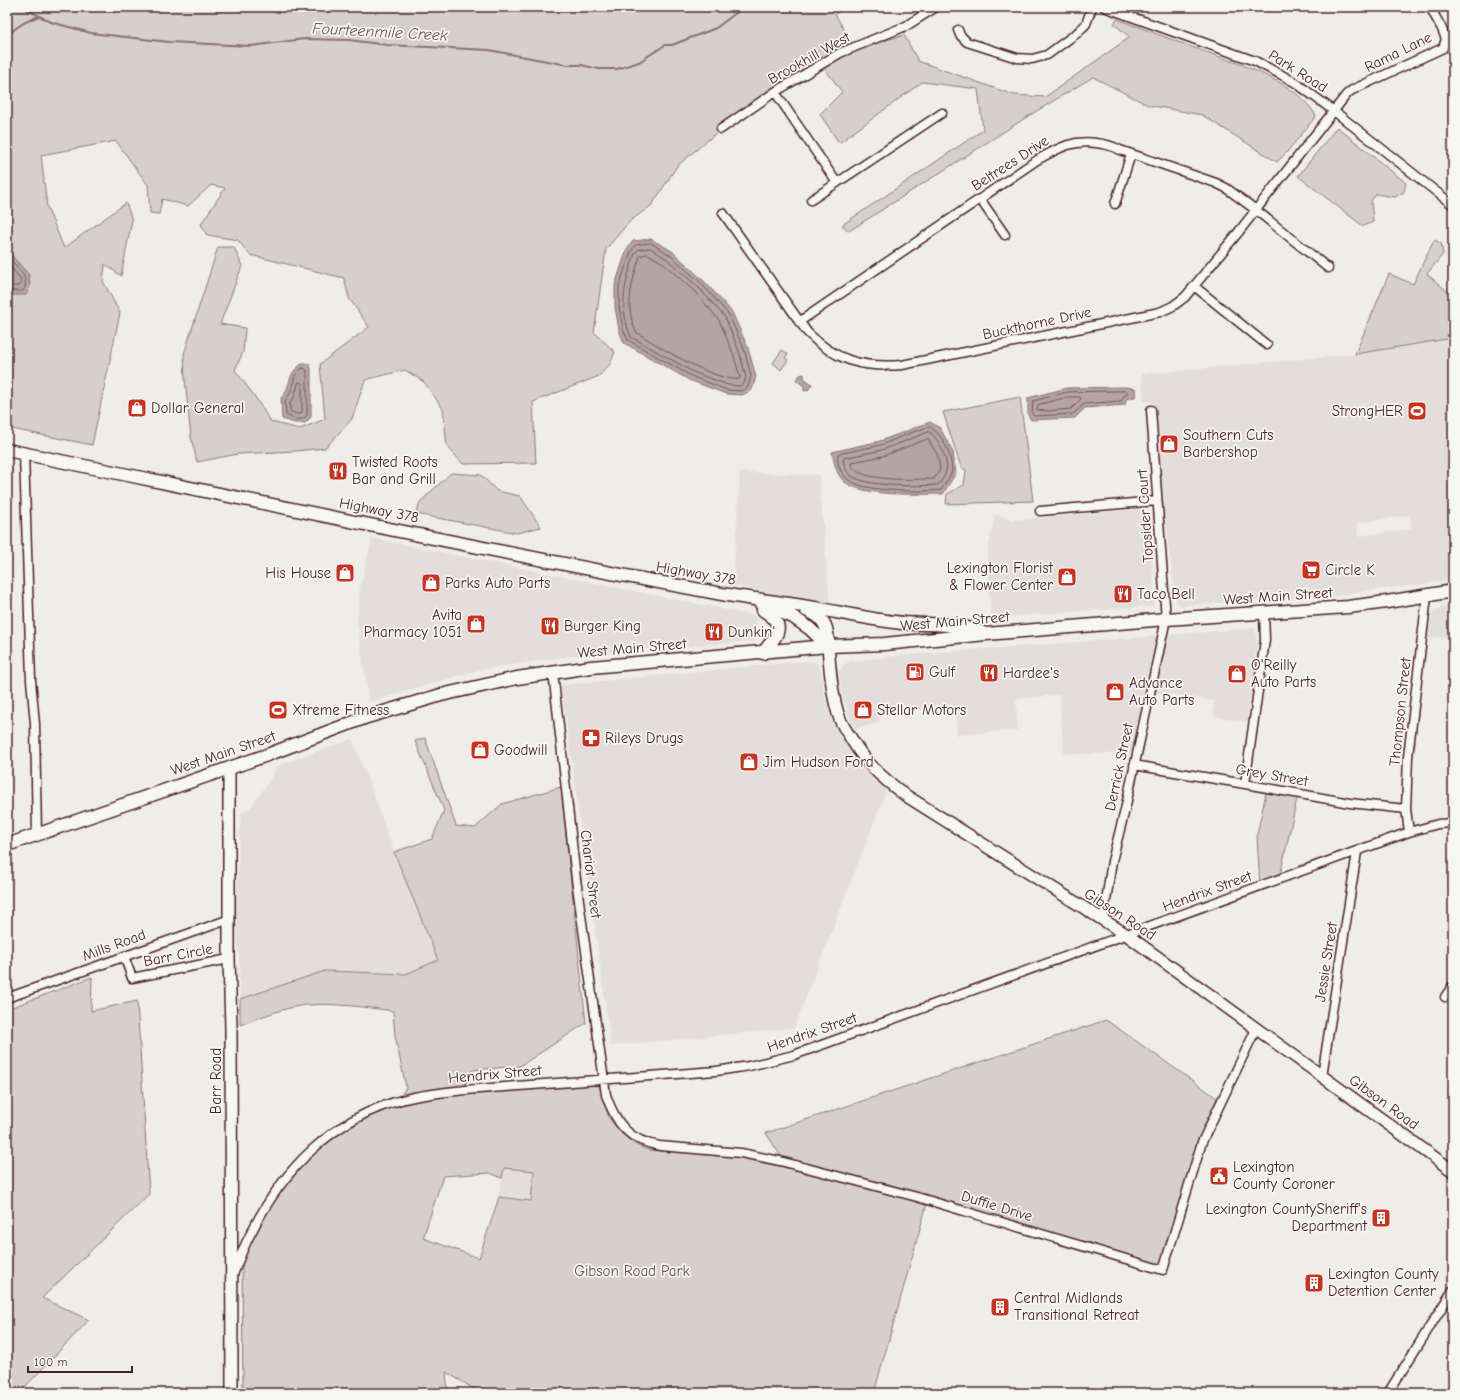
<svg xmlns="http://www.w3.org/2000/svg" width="1460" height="1400" viewBox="0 0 1460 1400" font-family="'Comic Neue',sans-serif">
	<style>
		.built { fill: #e3dedc; fill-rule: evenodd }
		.green { fill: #d7cfce; stroke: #90777c; fill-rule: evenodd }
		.water { fill: #b4a4a5; stroke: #8a6f74 }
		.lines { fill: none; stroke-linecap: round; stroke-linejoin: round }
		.shore { stroke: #74545c; stroke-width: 1 }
		.stream { stroke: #8a6f74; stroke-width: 2 }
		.street-casing { stroke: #4a1f2b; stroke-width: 11 }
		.secondary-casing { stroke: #4a1f2b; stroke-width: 14 }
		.primary-casing { stroke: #4a1f2b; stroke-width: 15 }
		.street { stroke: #f6f6f2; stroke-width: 8 }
		.secondary { stroke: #f6f6f2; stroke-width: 11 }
		.primary { stroke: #f6f6f2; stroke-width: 12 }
		.labels { text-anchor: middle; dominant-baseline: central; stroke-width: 3.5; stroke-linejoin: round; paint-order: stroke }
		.street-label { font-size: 15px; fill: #4a1f2b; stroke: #f6f6f2 }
		.poi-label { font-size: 15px; fill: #4a1f2b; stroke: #f6f6f2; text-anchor: start }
		.park-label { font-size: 15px; fill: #6d4b54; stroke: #f6f6f2 }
		.water-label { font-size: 16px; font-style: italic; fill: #6f4e56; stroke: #f6f6f2 }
	</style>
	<rect width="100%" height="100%" fill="#efedea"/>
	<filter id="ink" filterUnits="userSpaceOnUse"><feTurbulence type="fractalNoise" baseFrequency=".025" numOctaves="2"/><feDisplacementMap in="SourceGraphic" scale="8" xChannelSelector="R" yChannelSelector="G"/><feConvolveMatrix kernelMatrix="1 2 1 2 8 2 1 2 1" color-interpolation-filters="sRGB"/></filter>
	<g filter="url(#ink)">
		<path class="built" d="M1453,338V579L1419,585L1363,591L1337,596L1256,600L1181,606L1177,603L1176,600L1163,506L1153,402H1143L1142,374L1355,354ZM1410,515L1411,529L1358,536L1357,523Z
			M740,472L819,475L830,606L733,585Z
			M1142,509L1146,511L1149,516L1155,605L1154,606L991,618L987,556L995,514L1013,520Z
			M372,538L757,616V641L603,652L543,660L479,670L369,702L357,622L360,588Z
			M1453,605V636L1428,639L1433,610Z
			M1256,628L1257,644L1247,722L1213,716L1214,701L1153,692L1167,635Z
			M1156,636L1133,754H1064L1059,695L1016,699L1018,730L957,735L955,707L879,711V723L854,729L843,698L839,677V673L843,665L851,661L904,655Z
			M806,661L813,662L817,664L820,668L824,692L830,714L835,726L849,750L863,768L887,789L794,1028L611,1046L561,685Z
			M352,739L369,782L394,852L438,960L406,974L325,971L240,999L239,957L235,918L241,813L250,808L273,776L277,766Z
			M503,1168L534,1171L531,1201L499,1197Z"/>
		<path class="green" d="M7,7H847L835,14L855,49L904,35L918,61L1014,95L1045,97L1130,37L1114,24L1117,19C1142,28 1167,38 1192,47C1230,61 1296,79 1316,116L1288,151L1277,162L1202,115L1148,105L1093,77L1030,115L849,231L842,225L983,130L978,89L922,82L839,143L820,114L842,92L822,65L721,129L677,166L652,205L630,221L606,249L594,332L615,352L610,364L599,376L533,402L536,463L463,464L447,446L443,409L424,382L405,370L365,380L352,419L325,448L295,451L238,454L197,462L191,437L185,379L184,354L218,247H234L242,266L220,324L245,328L243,352L235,370L255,397L271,422L300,429L325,419L320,364L369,327L349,298L344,278L250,255L238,240L207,235L201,224L225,188L211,185L188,206L162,199L159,214L150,213L148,185L116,141L41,155L47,207L64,248L126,203L132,220L121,276L105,264L103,281L120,313L92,445L7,428Z
			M1337,127L1406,183L1404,192L1395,197L1376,194L1371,201L1373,222L1363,226L1298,176Z
			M1434,240L1441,243L1443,254L1427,274L1453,296V338L1355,354L1389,274L1413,284Z
			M782,350L788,354L785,358L788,360L781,370L773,363Z
			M1020,397L1033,501L946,504L947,494L964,485L966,470L961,467L943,412Z
			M451,473L481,475L497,491L520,496L541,527L517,533L416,514L420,502Z
			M425,738L456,826L475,828L502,804L561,787L586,1023L520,1066L472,1070L464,1087L433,1094L599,1084L609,1118L620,1132L634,1144L647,1150L660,1151L714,1153L761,1161L827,1178L928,1200L874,1393H481L446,1372L448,1393H243L242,1253L273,1196L331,1133L398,1101L406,1087L395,1036L393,1011C364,1007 336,1003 307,1005C285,1007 261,1017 240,1025V999L325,971L406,974L438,960L394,852L432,839L444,810L415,741ZM504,1168L534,1171L531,1201L499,1197L479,1258L423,1238L443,1176L490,1173L502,1178Z
			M1267,788L1298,794L1279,880L1260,887L1257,835Z
			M92,977L91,1011L137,1001L149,1194L42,1298L89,1320L19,1393H7V1009Z
			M1106,1020L1217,1098L1197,1143L1161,1262L1155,1265L782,1158L766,1133Z"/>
		<path class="water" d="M651,239L672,251L705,282L732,312L748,348L756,377L752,390L742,395L726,394L689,380L624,343L619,330L615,307V285L627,249L633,241Z
			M7,250L29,275L30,286L26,295H7Z
			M302,364H309L311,368V417L305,423H295L282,419L281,398C292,387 286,374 302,364Z
			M804,374V378L812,384L808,390L804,391V386L796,380L800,375Z
			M1127,387L1136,389L1135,397L1126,399L1125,405L1085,408L1075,418L1031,420L1028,415V398L1067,388Z
			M930,422L940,428L953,452L956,473L943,494C921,494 854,498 841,478C835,470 834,461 832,452L880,441Z"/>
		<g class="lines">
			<path class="shore" d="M651,243L670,255L702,284L729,315L744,349L751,376L748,387L741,391L727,390L691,376L628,340L623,329L619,306V286L631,251L636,245Z
				M650,248L667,259L699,288L725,317L739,351L746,377L744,384L740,386L728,385L693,372L631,337C618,305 625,283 635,253L638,250Z
				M648,254L663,263L695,292L719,320L733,353L740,377L739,379C716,382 657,346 636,332C624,306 632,282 640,256Z
				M7,256C15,265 32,278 23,291H7
				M7,263L20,278L21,284L19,286H7
				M303,368L307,370V415L303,419H295L286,415L285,400C286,399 288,397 289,395C295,385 290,376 303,368Z
				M299,382L302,383V412L300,414H296L290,411V403L294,397Z
				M1126,391L1128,393L1124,396L1121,401L1084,404L1073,414L1034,416L1032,414L1033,401L1068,392Z
				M1068,397H1080L1081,399L1071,409L1047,411L1037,410L1038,405Z
				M930,427C943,434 952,456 952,471C951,476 944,485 941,490C921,492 869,492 852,482C846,479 843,475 840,469C838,465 837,459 838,454L881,445L910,433Z
				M929,432C938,436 949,462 946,471C945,476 941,482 938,485C918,486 864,488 849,474C846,471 844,465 843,460L844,458L882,450Z
				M928,439L938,456L940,470L934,479C916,479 860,483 851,465L852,462L883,456Z"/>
			<path class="stream" d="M22,7L51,22L91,33L169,42L251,46L304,39L349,40L387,45L489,50L568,65H581L599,69H617L639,62L665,45H672L716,28L744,7
				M7,36C16,26 27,21 39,16"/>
			<g class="street-casing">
				<path id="street" d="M1104,7L1255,61L1280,74L1296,83L1334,111L1453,205
					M958,30L960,35L967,42L1017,58L1032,59L1047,55L1077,33L1086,24L1092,7
					M775,92L837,183
					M721,129L775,92L840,53L906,26L936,7
					M980,199L1005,235
					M811,200L942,113
					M1115,204L1131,154
					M723,213L807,332C835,361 863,368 902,365L1160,312L1173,306L1185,297L1237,234L1347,94L1352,90L1443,48L1446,39L1441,27L1430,7
					M1194,286L1267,345
					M799,322L1037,160C1057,149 1073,139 1096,143C1105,144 1113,146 1120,150L1216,183L1226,188L1256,210L1328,268
					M24,453L31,680L35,724L37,835
					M1040,511L1157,501
					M553,672L576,879L606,1095C616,1124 629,1141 660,1146L741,1153L780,1161L917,1197L1163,1270L1202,1142L1256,1029
					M1134,765L1245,784L1350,803L1406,809
					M1245,784L1265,640L1264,613
					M1409,832L1406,809L1408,757L1427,596
					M1103,921L1112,861L1125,810L1166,619L1151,410
					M124,956L132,978L229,959
					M1445,997L1453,985
					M7,998L230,919
					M1322,1076L1357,852
					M233,1275C238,1262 243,1248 250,1235C282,1170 332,1118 405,1099C424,1094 445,1092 465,1090L716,1071L749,1066L794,1055L1409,832L1438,824L1453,823
					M1388,1393L1453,1290"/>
			</g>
			<g class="secondary-casing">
				<path id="secondary" d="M828,646C830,668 831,690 837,710C839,719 844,728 849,735C864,762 881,777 905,795L1127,935L1453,1171
					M229,768V959L231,1028L232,1393"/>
			</g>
			<g class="primary-casing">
				<path id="primary" d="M7,450C245,499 483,550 722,594C753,599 784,603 815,608C842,613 868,619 894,622C923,626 956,621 983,633
					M761,604L793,617L809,628L828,646
					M763,610C787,625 778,634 763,653
					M806,610C825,617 828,627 828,646
					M7,845L267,755L367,717L441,695L517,678L591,667L828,646L884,644L986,634L1166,619L1348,607L1387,602L1453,591"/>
			</g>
			<use href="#street" class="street"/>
			<use href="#secondary" class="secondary"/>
			<use href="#primary" class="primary"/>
		</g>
	</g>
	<defs>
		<g id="shop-square" transform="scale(1)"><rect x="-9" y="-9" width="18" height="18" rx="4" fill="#c8321e" stroke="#f6f6f2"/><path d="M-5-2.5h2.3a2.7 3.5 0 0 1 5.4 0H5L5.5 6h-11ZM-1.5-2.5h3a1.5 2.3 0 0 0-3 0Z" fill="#fff"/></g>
		<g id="stadium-square" transform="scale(1)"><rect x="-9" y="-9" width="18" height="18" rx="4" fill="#c8321e" stroke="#f6f6f2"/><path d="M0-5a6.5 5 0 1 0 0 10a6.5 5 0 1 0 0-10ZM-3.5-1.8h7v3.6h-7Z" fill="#fff"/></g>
		<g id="restaurant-square" transform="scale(1)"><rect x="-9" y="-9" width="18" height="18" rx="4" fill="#c8321e" stroke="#f6f6f2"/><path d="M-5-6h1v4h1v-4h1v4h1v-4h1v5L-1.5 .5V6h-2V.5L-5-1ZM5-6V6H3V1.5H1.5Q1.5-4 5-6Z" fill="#fff"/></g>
		<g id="supermarket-square" transform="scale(1)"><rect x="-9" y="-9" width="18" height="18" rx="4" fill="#c8321e" stroke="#f6f6f2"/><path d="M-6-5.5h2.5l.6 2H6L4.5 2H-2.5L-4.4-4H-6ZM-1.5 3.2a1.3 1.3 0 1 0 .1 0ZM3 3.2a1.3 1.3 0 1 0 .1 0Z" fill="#fff"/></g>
		<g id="fuel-square" transform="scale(1)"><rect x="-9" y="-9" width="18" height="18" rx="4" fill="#c8321e" stroke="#f6f6f2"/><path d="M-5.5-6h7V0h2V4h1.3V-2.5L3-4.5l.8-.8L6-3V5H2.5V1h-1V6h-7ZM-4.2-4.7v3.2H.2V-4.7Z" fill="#fff"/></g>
		<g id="pharmacy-square" transform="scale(1)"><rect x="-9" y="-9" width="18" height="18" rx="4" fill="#c8321e" stroke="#f6f6f2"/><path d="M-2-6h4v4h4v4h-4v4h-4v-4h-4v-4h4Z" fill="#fff"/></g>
		<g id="civic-square" transform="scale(1)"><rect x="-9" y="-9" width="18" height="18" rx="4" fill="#c8321e" stroke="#f6f6f2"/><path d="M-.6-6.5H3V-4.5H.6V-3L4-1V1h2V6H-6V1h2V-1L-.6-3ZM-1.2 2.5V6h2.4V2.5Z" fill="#fff"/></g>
		<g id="building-square" transform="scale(1)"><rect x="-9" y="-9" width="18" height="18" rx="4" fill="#c8321e" stroke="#f6f6f2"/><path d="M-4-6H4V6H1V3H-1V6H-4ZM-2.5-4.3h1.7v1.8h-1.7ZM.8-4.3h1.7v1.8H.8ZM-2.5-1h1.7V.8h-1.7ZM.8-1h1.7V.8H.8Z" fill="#fff"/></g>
	</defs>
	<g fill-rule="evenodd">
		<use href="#shop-square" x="137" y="408"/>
		<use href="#stadium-square" x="1417" y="411"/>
		<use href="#shop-square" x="1169" y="444"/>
		<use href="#restaurant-square" x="338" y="471"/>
		<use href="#supermarket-square" x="1311" y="570"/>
		<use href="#shop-square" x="345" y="573"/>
		<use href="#shop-square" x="1067" y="577"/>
		<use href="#shop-square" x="431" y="583"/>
		<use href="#restaurant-square" x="1123" y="594"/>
		<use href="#shop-square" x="476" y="624"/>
		<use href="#restaurant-square" x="550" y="626"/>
		<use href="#restaurant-square" x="714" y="632"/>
		<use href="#fuel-square" x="915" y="672"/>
		<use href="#restaurant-square" x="989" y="673"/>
		<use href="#shop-square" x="1237" y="674"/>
		<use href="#shop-square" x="1115" y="692"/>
		<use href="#stadium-square" x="278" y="710"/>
		<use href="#shop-square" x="863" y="710"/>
		<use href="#pharmacy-square" x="591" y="738"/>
		<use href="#shop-square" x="480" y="750"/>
		<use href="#shop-square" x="749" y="762"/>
		<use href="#civic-square" x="1219" y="1176"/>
		<use href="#building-square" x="1381" y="1218"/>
		<use href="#building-square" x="1314" y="1283"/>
		<use href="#building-square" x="1000" y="1307"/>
	</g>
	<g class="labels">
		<g class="street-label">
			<text transform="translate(1398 52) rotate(-26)">Rama Lane</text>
			<text transform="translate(809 58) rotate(-29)">Brookhill West</text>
			<text transform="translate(1298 71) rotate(32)">Park Road</text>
			<text transform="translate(1010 163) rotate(-33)">Beltrees Drive</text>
			<text transform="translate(1037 323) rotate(-12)">Buckthorne Drive</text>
			<text transform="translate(379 510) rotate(11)">Highway 378</text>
			<text transform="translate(1145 516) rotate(-94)">Topsider Court</text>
			<text transform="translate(696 573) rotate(10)">Highway 378</text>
			<text transform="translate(1278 596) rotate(-4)">West Main Street</text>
			<text transform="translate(955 621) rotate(-5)">West Main Street</text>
			<text transform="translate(632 648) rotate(-5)">West Main Street</text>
			<text transform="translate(1400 712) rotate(-84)">Thompson Street</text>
			<text transform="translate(223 753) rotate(-19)">West Main Street</text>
			<text transform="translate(1119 767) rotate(-78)">Derrick Street</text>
			<text transform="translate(1272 775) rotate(10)">Grey Street</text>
			<text transform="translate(591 874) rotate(83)">Chariot Street</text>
			<text transform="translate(1207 891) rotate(-20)">Hendrix Street</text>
			<text transform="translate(1120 914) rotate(33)">Gibson Road</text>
			<text transform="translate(114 945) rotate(-20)">Mills Road</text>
			<text transform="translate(178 955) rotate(-11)">Barr Circle</text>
			<text transform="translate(1326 962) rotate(-81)">Jessie Street</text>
			<text transform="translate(812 1032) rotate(-19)">Hendrix Street</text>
			<text transform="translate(495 1074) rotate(-5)">Hendrix Street</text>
			<text transform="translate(216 1081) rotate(-90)">Barr Road</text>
			<text transform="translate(1384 1102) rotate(36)">Gibson Road</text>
			<text transform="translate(997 1206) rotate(17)">Duffie Drive</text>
		</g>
		<g class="poi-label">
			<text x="151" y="408">Dollar General</text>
			<text x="1403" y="411" text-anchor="end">StrongHER</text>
			<text x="1183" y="435">Southern Cuts<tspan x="1183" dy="17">Barbershop</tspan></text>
			<text x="352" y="462">Twisted Roots<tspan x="352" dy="17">Bar and Grill</tspan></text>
			<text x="1053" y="568" text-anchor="end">Lexington Florist<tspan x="1053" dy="17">&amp; Flower Center</tspan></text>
			<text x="1325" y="570">Circle K</text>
			<text x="331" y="573" text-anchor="end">His House</text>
			<text x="445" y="583">Parks Auto Parts</text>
			<text x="1137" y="594">Taco Bell</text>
			<text x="462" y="615" text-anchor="end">Avita<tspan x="462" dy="17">Pharmacy 1051</tspan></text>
			<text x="564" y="626">Burger King</text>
			<text x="728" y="632">Dunkin'</text>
			<text x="1251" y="665">O'Reilly<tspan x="1251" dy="17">Auto Parts</tspan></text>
			<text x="929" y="672">Gulf</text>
			<text x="1003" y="673">Hardee's</text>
			<text x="1129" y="683">Advance<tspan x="1129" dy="17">Auto Parts</tspan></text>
			<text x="292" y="710">Xtreme Fitness</text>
			<text x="877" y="710">Stellar Motors</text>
			<text x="605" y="738">Rileys Drugs</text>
			<text x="494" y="750">Goodwill</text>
			<text x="763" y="762">Jim Hudson Ford</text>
			<text x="1233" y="1167">Lexington<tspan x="1233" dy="17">County Coroner</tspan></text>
			<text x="1367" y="1209" text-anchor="end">Lexington CountySheriff's<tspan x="1367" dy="17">Department</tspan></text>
			<text x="1328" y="1274">Lexington County<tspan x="1328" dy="17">Detention Center</tspan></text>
			<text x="1014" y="1298">Central Midlands<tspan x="1014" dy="17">Transitional Retreat</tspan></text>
		</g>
		<g class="park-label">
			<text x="632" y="1271">Gibson Road Park</text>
		</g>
		<g class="water-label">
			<text transform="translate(380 32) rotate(3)">Fourteenmile Creek</text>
		</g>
	</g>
	<rect width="1460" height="1400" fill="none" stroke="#f6f6f2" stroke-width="24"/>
	<rect x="12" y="12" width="1436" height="1376" fill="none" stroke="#4a1f2b" stroke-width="1.5" filter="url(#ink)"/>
	<path d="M28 1366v6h104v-6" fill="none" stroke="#4a1f2b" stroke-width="2"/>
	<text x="34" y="1366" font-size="12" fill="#4a1f2b" stroke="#f6f6f2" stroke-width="3" paint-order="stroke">100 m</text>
</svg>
